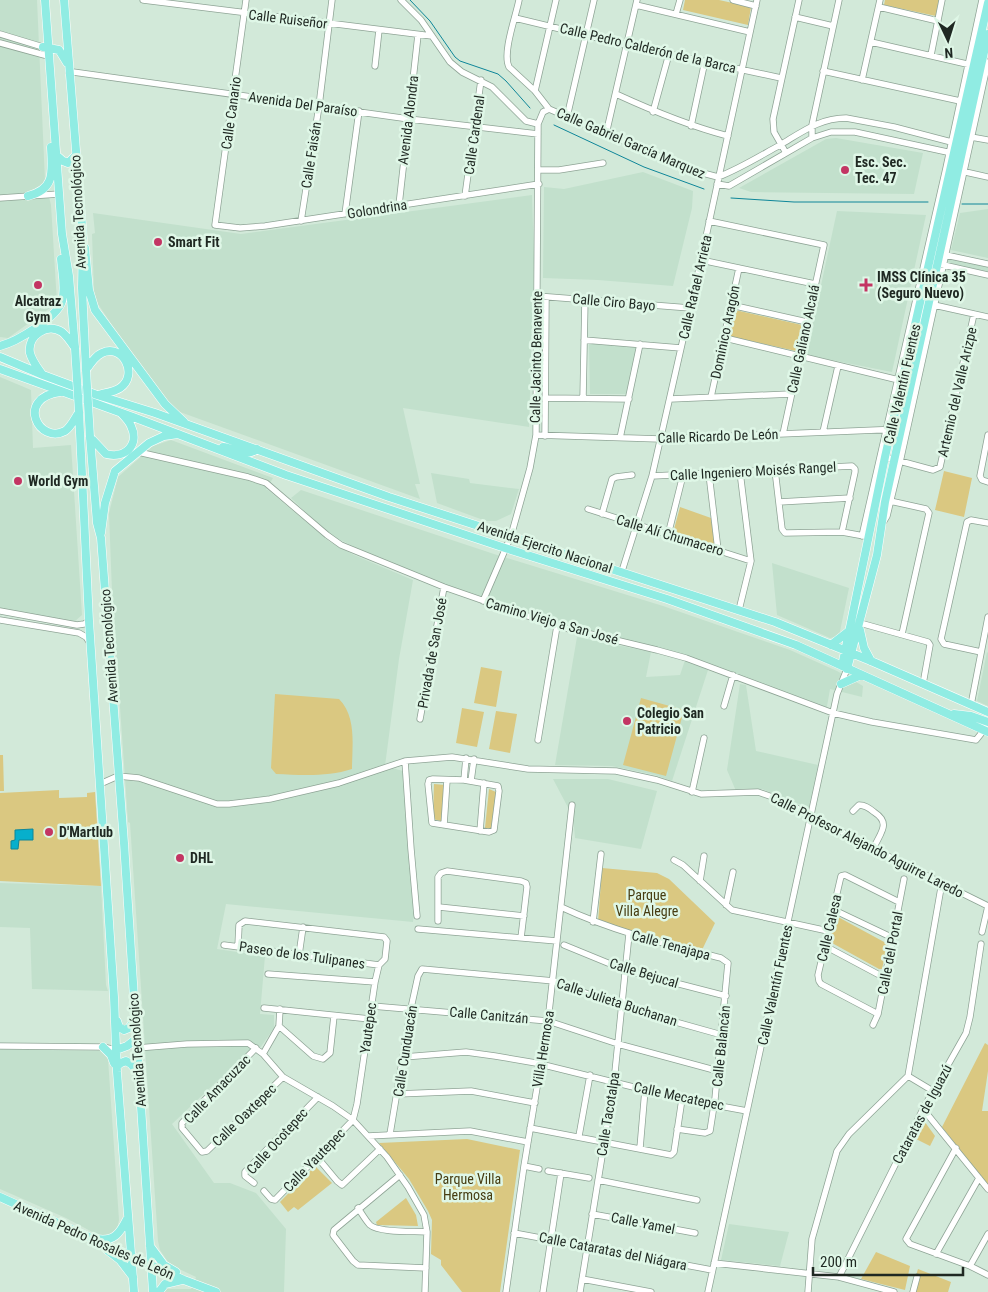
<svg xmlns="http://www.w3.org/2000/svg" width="988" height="1292" viewBox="0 0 988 1292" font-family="'Roboto Condensed',sans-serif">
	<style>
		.built { fill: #c2e0cc }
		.green { fill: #dac881 }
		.water { fill: #07afcc; stroke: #0e8699 }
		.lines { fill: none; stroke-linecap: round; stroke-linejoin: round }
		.stream { stroke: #0e8699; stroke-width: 1 }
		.minor-casing { stroke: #8fa496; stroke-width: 7 }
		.major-casing { stroke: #fff; stroke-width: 9 }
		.minor { stroke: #fff; stroke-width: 5.5 }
		.major { stroke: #90ece3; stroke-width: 8 }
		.major-bridge-casing { stroke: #fff; stroke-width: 9; stroke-linecap: butt }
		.major-bridge { stroke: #90ece3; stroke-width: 8 }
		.poi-dot { fill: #c33563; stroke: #dff7e7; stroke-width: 2 }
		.labels { text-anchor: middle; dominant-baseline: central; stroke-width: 5; stroke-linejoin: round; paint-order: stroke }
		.street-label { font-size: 14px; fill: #1f2822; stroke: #dff7e7 }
		.poi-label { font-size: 14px; font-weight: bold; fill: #1f2822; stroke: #dff7e7; text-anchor: start }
		.park-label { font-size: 14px; fill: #463c11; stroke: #dff7e7 }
	</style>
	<rect width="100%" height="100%" fill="#d2e9d9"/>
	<path class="built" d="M0,0H37L45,181L51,205L57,303L8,338L0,337Z
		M836,138L923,153L914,194L751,192L739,188L826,139Z
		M643,172L693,191L692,208L673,286L598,280L543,278L544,187L564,189Z
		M532,195L534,258L529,427L403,408L420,484H415L420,499L180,412L171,405L112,325L98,304L94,292L92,234L95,233L93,213L241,234Z
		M988,209V258L951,250L960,213Z
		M837,211L926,215L892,372L806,355Z
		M948,257L988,266V272L947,262Z
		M589,343L636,347L626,394H590Z
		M0,377L31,390L33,448L71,445L82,615L74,622L0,609Z
		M171,440L273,478L266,490H268L330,542L354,555L413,580L399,659L385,766L403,771L415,903L413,922L226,904L217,949L265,956L260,1014L274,1015V1028L260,1048L250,1050L172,1124L214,1183H230L256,1193L286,1229L284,1292H164L165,1289H191L196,1277L177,1268L168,1262L160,1250L158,1241L130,823L128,822L112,592L109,513L118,477L153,446Z
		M431,473L469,479L470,483L519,489L511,514L496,521H486L437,503Z
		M301,490L494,554L663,606L790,650L837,671L863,686L862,697L830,689L826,712L690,662L708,670L672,781L655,775L612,766L555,765L577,637L651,652L646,677L680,675L685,660L533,617L394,566L328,534L291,498Z
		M772,563L849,588L839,636L830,638L777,615Z
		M987,652L988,653V706L977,701Z
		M740,684L746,685L756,751L818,765L809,808L762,789L736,791L727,770Z
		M553,779H608L657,791L641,849L575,838L573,817Z
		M0,883L101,886L106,985L108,991L32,989L30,928L0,927Z
		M0,1049L101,1051L108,1059L119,1220L117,1229L110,1235H98L66,1218L0,1189Z
		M729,1224L789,1232L780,1266L721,1260Z"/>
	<path class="green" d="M685,0H719L751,7L748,25L683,10Z
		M885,0H939L936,16L884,5Z
		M735,310L802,325L796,351L728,336Z
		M944,471L972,478L964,517L935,510Z
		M680,507L711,518L715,545L673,533Z
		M481,667L502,671L496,707L474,703Z
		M275,694L339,699C357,717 352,746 352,769C328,777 301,775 276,774L271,768Z
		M641,698L684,710L666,776L623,765Z
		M462,708L484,712L477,747L456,743Z
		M496,711L517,714L510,753L489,749Z
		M0,755H3L4,791H0Z
		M434,784L445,785L441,821L433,819Z
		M489,789L496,792L491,829L485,828Z
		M59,790V798L87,797V793L95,792L101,886L0,881V793Z
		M602,868L657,873L669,879L715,923L702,950L598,922Z
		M838,917L886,943L887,947L882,969H879L832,943L830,940L835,918Z
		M985,1043L988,1045V1071L982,1111H988V1186L942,1127Z
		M922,1118L935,1136L930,1146L912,1137Z
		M467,1139L520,1150L500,1292H462L441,1265V1260L431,1254L432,1220L428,1211L409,1179L379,1143Z
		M315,1166L332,1183L298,1210L294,1207L288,1212L280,1202Z
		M406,1198L416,1215L418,1226L377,1225L376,1222Z
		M876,1252L910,1266L905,1290L861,1279Z
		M918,1269L951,1282L948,1292H911Z"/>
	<path class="water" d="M33,829V840H19L18,849H11V841L15,840V830Z"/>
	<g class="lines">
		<path class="stream" d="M410,0L430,21L455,57L460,61L498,74L506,81L530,108
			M554,125L644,167L704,189
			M731,198L794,202H928
			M962,204H988"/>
		<g class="minor-casing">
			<path id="minor" d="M143,0L432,36
				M246,0L215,225L240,228L265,226L539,184
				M401,0L421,20L450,62L462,72L492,87L526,121L538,124
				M519,0C516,16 502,53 509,67L535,91L549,109L691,170L718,177C739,169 760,156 780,145C802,132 820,118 846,118L894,127L959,144
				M733,0L756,6
				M636,5L750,32
				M879,7L938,21
				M676,14L680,0
				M795,17L833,26
				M515,18L627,45L781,78
				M0,34L43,47
				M871,42L971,65
				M0,43L48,56
				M931,55L942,0
				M375,66L379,30
				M823,71L960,101
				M69,73L73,72L409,119L538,134
				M862,80L880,0
				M535,91L556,0
				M616,94C653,111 689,126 728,136
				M653,112L669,54
				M567,117L594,0
				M691,126L705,61
				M606,134L637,0
				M971,137L988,140
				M812,138V125L839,0
				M786,153L774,132L773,119L799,0
				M539,170H559L603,163
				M961,171L988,177
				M717,184L729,186L812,138L831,132H855L961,155
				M465,196L481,80
				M0,198L59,194
				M399,205L418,35
				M345,214L359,111
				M301,221L319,106L332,0
				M709,221L824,245L783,434
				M941,254L988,264
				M701,260L815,284
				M939,264L988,275
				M537,296L690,308
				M731,305L807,322
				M934,305L988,317
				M725,338L911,383
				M584,340L681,348
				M711,397L739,268
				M545,398L629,399
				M583,398L585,299
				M670,399L791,394
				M823,432L838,366
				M536,435L660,439L901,429
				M988,435L980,476L982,480L988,482
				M545,436L546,297
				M620,438L640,344
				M138,452L248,477L266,483L327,535L341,545L444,587L510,610L557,626L657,650L686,658L833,713L872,722L976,740L984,730
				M881,456L933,470L940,467L974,314
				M775,470L782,529L785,533L842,532L864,536
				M709,474L718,550
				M652,476L852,466L855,469V472L842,532
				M890,501L926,509L929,513L902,634
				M779,502L850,498
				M588,509L751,561
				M602,514L612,479L616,477L632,475
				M884,521L887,516L900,462L988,62
				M668,535L683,475
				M862,536L946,168L982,0
				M622,571L652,476L701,260L757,0
				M483,601L511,536L530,468L536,435L538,124L543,112L549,109
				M739,610L751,561L740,472
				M0,611L77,625L84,624L89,621
				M0,620L79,633L86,637L90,643
				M860,623L928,642L930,645L923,684
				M981,652L944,644L941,639L967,522L971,520L988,523
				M971,705L988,617
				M724,706L733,675
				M420,719L444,587
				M538,740L557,626
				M405,761L411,849L417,916
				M433,779L464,780L498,786L499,791L494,830L489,832L432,823L428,784L429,780Z
				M464,780L466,758
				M471,781L474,759
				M100,784L118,776L139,778L217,804H229L270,799L339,783L405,761L452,757L528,769L616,771L657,780L701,794L758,792L781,800L905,865L988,906
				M692,792L704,738
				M853,811L859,805C865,805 869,808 874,812C891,823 881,832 874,847
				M444,825L447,780
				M480,831L484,783
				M674,860L683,865L732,910L828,931
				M700,881L704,856
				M726,905L733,872
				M439,907L524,916
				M561,907C612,931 666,944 721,958L728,963L715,1099L710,1131L705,1133L677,1129
				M834,910L893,938
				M438,921V877L441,873L447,871L521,881L526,883L527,887L521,938
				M593,922L601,854
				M418,929L557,941
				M982,932L988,906
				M224,945L379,965
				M564,945L625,970L726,996
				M238,946L239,925L245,921L384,937L387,941L385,959L379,965L375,982L357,1104L353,1120L275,1200L271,1199L264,1191
				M825,946L885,978
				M299,955L303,927
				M268,974L375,982
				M372,1006L548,1021L618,1044L718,1071
				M264,1008L370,1019
				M280,1009L279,1026L313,1056L323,1059L330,1053L334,1016
				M878,1014L821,984L819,981L818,975L841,876L845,875L899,902
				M873,1025L878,1014L904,879
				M0,1046L103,1047L116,1050
				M137,1048L187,1044L248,1043L263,1054L283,1077L333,1106L353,1120L387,1157L408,1187L424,1215L427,1232L425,1292
				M256,1048L182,1123V1128L202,1152L207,1151L283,1077
				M263,1054L279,1026
				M404,1057L466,1052L495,1056L536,1063L682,1099L747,1111
				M908,1076L933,1091
				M398,1094L471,1091L535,1103
				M923,1109L988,1189
				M530,1128L671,1155L674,1152L682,1099
				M390,1134L411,1008L418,976L422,969L554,981L622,1007L722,1035
				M368,1136L470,1131L528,1142
				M579,1136L590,1075
				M640,1148L645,1090
				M956,1148L906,1239L910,1244L970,1266L988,1275
				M317,1157L337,1181L342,1185L380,1149
				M524,1166L539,1169
				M548,1171L589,1178
				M400,1175L334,1230L333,1235L353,1261L358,1265L426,1268
				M598,1180L697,1200
				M254,1183L245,1176V1172L318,1097
				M358,1208C362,1214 366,1221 370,1225C379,1233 415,1231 427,1232
				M592,1214L695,1233
				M514,1233L712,1270
				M936,1254L979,1178
				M714,1263L839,1277L894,1292
				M970,1266L988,1234
				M839,1277L923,1109L966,1033L970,1017L981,944
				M582,1279L651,1292
				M506,1292L524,1166L548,1021L572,805
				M543,1292L561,1173
				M580,1292L614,1082L629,934
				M708,1292L837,694L847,669
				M808,1292L812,1239L837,1151L849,1134L908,1076L942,882
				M913,1292L917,1277"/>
		</g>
		<g class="major-casing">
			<path id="major" d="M45,0L62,234L69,276L75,348
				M64,0L83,238L82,288L86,370
				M43,47L59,50L67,63
				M56,155L63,161L68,163L75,156
				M28,196C56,189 52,171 51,147
				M85,248L89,290L95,310L165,404L184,422
				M0,346C16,342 57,318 62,301C66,288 62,272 61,259
				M0,357L43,375L97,395L155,413L389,497L775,622L871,661L988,712
				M0,369L133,417L286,475L505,548L667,599L796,645L988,732
				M86,370C90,364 95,356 102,353C123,343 139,375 120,388C114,392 105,393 98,395
				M42,374C37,367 32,361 30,353C27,336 47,322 62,332C67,336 71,342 75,348
				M60,392C15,398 39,445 65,431C71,427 75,418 79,412
				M79,412L89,621L114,997L117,1072L134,1292
				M90,437L97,523L101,538L124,843L153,1292
				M90,437L106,454C125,459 140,445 131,426C129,421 125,417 121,413
				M223,447C235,448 247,458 257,449
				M101,533L105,503L115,471L149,443L164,436L178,434
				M860,630L864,648L871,661
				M831,645L849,631
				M842,666L885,457L988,3
				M847,669L877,555L885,502L988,34
				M841,684L861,675
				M954,714L971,716L988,722
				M117,1021L119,1027L124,1030L129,1028L135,1019
				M103,1047L111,1055L114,1063
				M116,1050L127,1046L136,1039
				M117,1066L121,1063L126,1061L131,1064L138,1072
				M0,1197L184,1280L216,1292
				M97,1239C114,1242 120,1233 127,1219
				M150,1246L164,1265L176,1272
				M107,1250L120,1260L133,1277
				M159,1292L165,1284L182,1280"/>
		</g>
		<use href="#minor" class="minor"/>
		<use href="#major" class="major"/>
		<g class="major-bridge-casing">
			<path id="major-bridge" d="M75,348L79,412
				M86,370L90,437"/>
		</g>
		<use href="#major-bridge" class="major-bridge"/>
	</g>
	<g class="poi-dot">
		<circle cx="845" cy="170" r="5"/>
		<circle cx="158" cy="242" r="5"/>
		<circle cx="38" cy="285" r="5"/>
		<path d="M863.5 277.5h5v5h5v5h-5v5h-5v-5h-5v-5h5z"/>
		<circle cx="18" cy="481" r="5"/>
		<circle cx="627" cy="721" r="5"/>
		<circle cx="49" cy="832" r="5"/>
		<circle cx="180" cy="858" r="5"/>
	</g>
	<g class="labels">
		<g class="street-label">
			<text transform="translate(288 19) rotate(7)">Calle Ruiseñor</text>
			<text transform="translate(648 48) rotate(13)">Calle Pedro Calderón de la Barca</text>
			<text transform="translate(303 104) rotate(8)">Avenida Del Paraíso</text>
			<text transform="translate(231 113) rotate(-82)">Calle Canario</text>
			<text transform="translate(408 120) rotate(-83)">Avenida Alondra</text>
			<text transform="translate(474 135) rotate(-82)">Calle Cardenal</text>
			<text transform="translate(631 143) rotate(23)">Calle Gabriel García Marquez</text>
			<text transform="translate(311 155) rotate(-81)">Calle Faisán</text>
			<text transform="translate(377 209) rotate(-9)">Golondrina</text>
			<text transform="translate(78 212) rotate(-93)">Avenida Tecnológico</text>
			<text transform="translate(695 287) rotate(-77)">Calle Rafael Arrieta</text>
			<text transform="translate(614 302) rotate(5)">Calle Ciro Bayo</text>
			<text transform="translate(725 332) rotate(-78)">Dominico Aragón</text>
			<text transform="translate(803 339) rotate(-78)">Calle Galiano Alcalá</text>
			<text transform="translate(536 357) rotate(-89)">Calle Jacinto Benavente</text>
			<text transform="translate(902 384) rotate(-77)">Calle Valentín Fuentes</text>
			<text transform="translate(957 392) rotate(-77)">Artemio del Valle Arizpe</text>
			<text transform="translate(718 436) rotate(-2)">Calle Ricardo De León</text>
			<text transform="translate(753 471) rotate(-3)">Calle Ingeniero Moisés Rangel</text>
			<text transform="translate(670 535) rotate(17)">Calle Alí Chumacero</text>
			<text transform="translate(545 547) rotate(18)">Avenida Ejercito Nacional</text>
			<text transform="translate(552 621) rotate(16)">Camino Viejo a San José</text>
			<text transform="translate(109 646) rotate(-94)">Avenida Tecnológico</text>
			<text transform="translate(432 653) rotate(-80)">Privada de San José</text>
			<text transform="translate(867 845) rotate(27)">Calle Profesor Alejando Aguirre Laredo</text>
			<text transform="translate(829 928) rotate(-77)">Calle Calesa</text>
			<text transform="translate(671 945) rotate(15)">Calle Tenajapa</text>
			<text transform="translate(890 953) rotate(-79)">Calle del Portal</text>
			<text transform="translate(302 955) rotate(8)">Paseo de los Tulipanes</text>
			<text transform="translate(644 973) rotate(17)">Calle Bejucal</text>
			<text transform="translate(775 985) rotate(-78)">Calle Valentín Fuentes</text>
			<text transform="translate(617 1002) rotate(18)">Calle Julieta Buchanan</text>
			<text transform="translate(489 1015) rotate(5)">Calle Canitzán</text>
			<text transform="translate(368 1028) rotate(-82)">Yautepec</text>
			<text transform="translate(721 1046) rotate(-84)">Calle Balancán</text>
			<text transform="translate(543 1049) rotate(-81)">Villa Hermosa</text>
			<text transform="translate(137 1050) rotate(-94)">Avenida Tecnológico</text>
			<text transform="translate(405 1051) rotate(-81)">Calle Cunduacán</text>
			<text transform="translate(217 1089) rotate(-46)">Calle Amacuzac</text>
			<text transform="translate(679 1096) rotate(12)">Calle Mecatepec</text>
			<text transform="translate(608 1114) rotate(-81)">Calle Tacotalpa</text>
			<text transform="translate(922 1114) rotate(-62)">Cataratas de Iguazú</text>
			<text transform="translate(244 1115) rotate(-44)">Calle Oaxtepec</text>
			<text transform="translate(277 1141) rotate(-48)">Calle Ocotepec</text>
			<text transform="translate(314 1160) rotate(-46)">Calle Yautepec</text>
			<text transform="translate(643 1223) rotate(11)">Calle Yamel</text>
			<text transform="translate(94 1240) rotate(24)">Avenida Pedro Rosales de León</text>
			<text transform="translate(613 1251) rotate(11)">Calle Cataratas del Niágara</text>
		</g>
		<g class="poi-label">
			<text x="855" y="162">Esc. Sec.<tspan x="855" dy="16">Tec. 47</tspan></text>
			<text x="168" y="242">Smart Fit</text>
			<text x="877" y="277">IMSS Clínica 35<tspan x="877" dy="16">(Seguro Nuevo)</tspan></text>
			<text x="38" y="301" text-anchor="middle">Alcatraz<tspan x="38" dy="16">Gym</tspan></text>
			<text x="28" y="481">World Gym</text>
			<text x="637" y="713">Colegio San<tspan x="637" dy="16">Patricio</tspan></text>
			<text x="59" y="832">D'Martlub</text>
			<text x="190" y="858">DHL</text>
		</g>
		<g class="park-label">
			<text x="647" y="895">Parque<tspan x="647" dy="16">Villa Alegre</tspan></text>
			<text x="468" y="1179">Parque Villa<tspan x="468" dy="16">Hermosa</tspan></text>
		</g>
	</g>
	<g transform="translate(948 40) rotate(176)" stroke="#dff7e7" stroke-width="4" paint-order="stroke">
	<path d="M0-4L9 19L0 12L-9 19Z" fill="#1f2822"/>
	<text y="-8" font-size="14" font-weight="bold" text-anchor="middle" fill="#1f2822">N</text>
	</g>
	<path d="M813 1267v8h150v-8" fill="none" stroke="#1f2822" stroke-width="2.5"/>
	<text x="820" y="1267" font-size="15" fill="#1f2822" stroke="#dff7e7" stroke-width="4" paint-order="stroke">200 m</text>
</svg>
